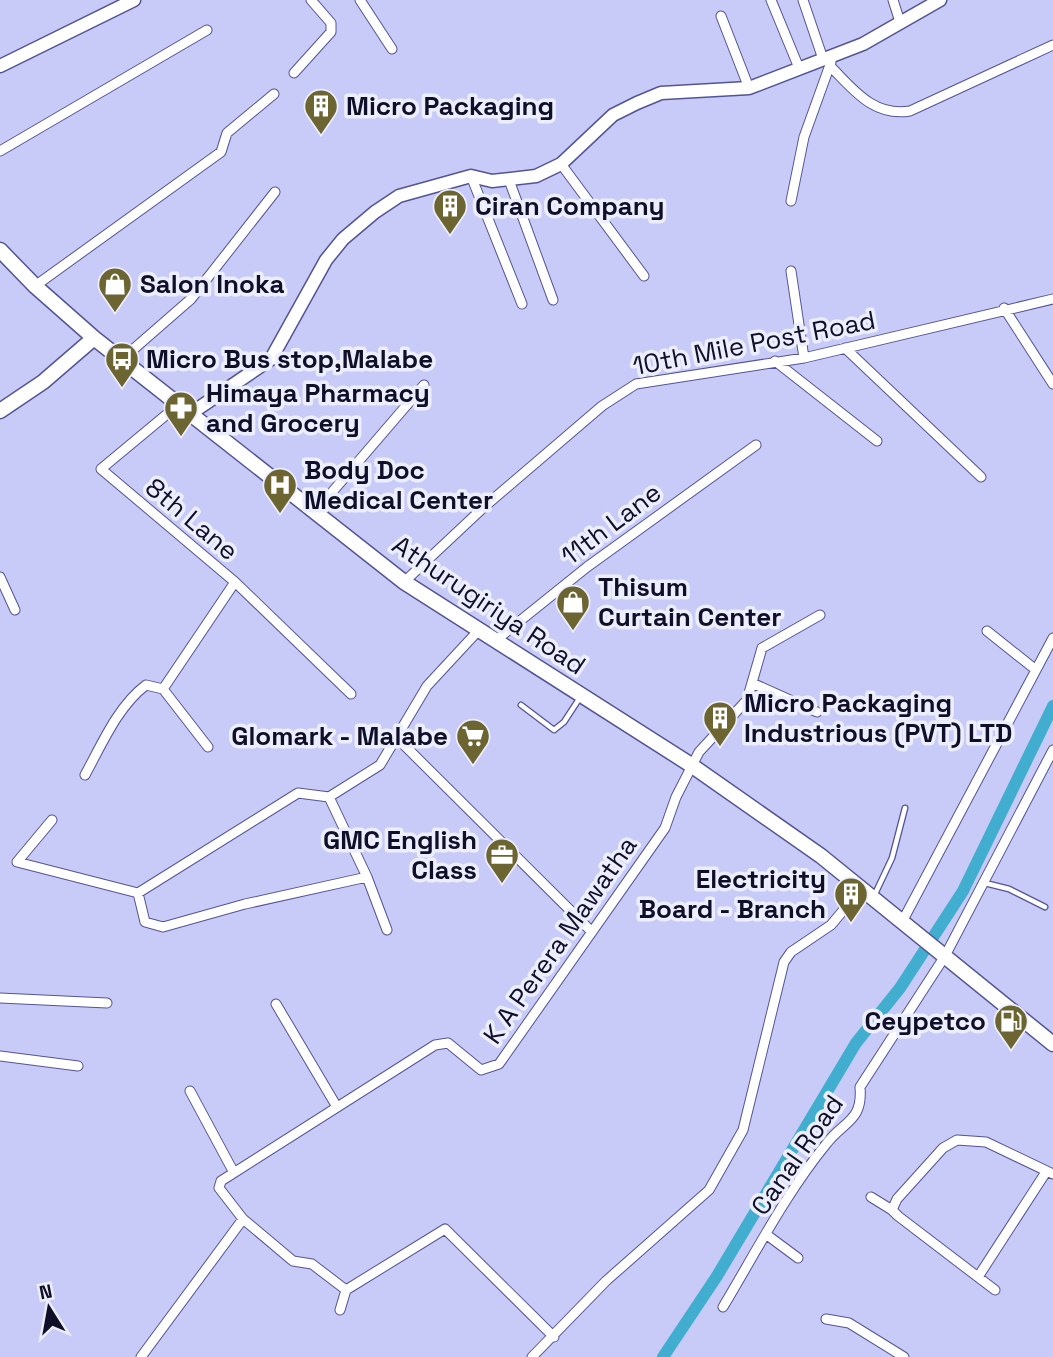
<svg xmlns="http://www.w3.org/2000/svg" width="1053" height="1357" viewBox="0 0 1053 1357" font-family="'Space Grotesk',sans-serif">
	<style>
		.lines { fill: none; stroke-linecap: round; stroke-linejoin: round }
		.canal { stroke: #42aecf; stroke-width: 12 }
		.service-casing { stroke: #545494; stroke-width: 7 }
		.minor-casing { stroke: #545494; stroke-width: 11 }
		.tertiary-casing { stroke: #545494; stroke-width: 15 }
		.primary-casing { stroke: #545494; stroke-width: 17 }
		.service { stroke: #fff; stroke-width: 4.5 }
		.minor { stroke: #fff; stroke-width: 9 }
		.tertiary { stroke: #fff; stroke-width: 12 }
		.primary { stroke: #fff; stroke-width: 14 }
		.labels { text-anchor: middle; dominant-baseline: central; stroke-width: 7; stroke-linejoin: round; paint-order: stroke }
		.poi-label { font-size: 26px; font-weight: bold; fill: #100f29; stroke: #edeefd; text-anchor: start }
		.street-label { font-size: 26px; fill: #100f29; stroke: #edeefd }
	</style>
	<rect width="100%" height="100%" fill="#c8caf7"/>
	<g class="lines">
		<path class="canal" d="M663,1357L717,1276L856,1043L900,988L963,891L1053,706"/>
		<g class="service-casing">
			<path id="service" d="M521,705L554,730L564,722L581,696
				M985,883L1009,889L1045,907
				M875,894L892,858L905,808"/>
		</g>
		<g class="minor-casing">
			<path id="minor" d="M360,0L392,49
				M771,0L799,68
				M803,0L823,59
				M893,0L900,22
				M721,16L749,88
				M830,66C853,89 873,117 910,111L1053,45
				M294,73L331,32V23L311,0
				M0,151L207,30
				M561,164L644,276
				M471,176L522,304
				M509,180L553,300
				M791,201L804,137L831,62
				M791,271L804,358
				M35,286L221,152L227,133L274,94
				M1004,308L1053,384
				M845,348L981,477
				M121,360L191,299L275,192
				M775,361L877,441
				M315,512L424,385
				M0,577L15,610
				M235,582L351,694
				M404,582L484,507L602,406L636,384L804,358L1053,299
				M987,631L1036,670
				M495,641L587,567L756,445
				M752,683L817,712
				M163,689L208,747
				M396,737L592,932
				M85,775C102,744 118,706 146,685L163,689L235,582L101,469L178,405
				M329,797L380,765L427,686L478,631
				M52,820L17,862L138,893L298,793L329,797L367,877L387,930
				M138,893L145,922L163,927L245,904L367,877
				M902,922L1053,638
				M0,998L107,1003
				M276,1004L337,1107
				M0,1056L78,1066
				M190,1091L233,1171
				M871,1197L892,1210
				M767,1235L798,1258
				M978,1277L1046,1172
				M346,1290L445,1229L554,1337
				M995,1290L898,1216L892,1210L897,1199L943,1148L957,1140L986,1142L1053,1174
				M723,1307C756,1252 786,1193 827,1143C844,1121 863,1121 860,1087L945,956L1053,750
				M340,1310L346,1290L312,1264L293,1261L243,1219L219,1188L221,1181L435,1045L448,1043L481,1070L499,1064L665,828L676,797L699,752L747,700L762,648L820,615
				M826,1319L849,1323L904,1357
				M141,1357L243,1219
				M532,1357L606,1281L709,1190L743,1130L784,962L791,952L831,925L861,889"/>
		</g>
		<g class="tertiary-casing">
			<path id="tertiary" d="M0,66L134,0
				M190,414L271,359L326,260L343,239L375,212L399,196L471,176L492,181L536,176L561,164L613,115L637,103L661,93L749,88L863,44L940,0"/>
		</g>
		<g class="primary-casing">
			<path id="primary" d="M0,250L35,286L94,338L404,582L691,765L821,856L1053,1044
				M0,411L43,382L94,338"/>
		</g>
		<use href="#service" class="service"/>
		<use href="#minor" class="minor"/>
		<use href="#tertiary" class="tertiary"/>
		<use href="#primary" class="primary"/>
	</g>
	<defs>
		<g id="building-pin" transform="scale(1.75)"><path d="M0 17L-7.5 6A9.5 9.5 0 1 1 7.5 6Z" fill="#6c6532" stroke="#edeefd"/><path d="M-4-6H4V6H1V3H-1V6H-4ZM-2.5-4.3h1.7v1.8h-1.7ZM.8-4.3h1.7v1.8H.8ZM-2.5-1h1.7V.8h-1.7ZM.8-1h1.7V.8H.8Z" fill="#fff"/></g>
		<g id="shop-pin" transform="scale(1.75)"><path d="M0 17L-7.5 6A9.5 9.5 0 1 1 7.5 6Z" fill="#6c6532" stroke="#edeefd"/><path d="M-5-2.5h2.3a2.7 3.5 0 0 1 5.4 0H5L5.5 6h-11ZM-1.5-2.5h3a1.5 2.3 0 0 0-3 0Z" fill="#fff"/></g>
		<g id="bus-pin" transform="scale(1.75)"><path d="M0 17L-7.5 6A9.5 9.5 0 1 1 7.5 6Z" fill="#6c6532" stroke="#edeefd"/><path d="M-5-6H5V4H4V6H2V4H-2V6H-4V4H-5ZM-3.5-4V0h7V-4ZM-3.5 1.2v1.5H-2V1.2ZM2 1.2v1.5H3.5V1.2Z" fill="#fff"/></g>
		<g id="pharmacy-pin" transform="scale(1.75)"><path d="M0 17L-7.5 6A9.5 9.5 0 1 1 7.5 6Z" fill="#6c6532" stroke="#edeefd"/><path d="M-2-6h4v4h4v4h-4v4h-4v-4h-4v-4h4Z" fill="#fff"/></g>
		<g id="hospital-pin" transform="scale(1.75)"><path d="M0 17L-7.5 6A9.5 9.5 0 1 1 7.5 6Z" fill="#6c6532" stroke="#edeefd"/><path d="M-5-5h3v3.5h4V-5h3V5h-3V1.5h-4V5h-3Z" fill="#fff"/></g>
		<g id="supermarket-pin" transform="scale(1.75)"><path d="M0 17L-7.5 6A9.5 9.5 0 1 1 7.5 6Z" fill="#6c6532" stroke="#edeefd"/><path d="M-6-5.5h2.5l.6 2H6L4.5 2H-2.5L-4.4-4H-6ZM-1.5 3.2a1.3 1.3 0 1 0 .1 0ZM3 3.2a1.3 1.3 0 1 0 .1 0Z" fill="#fff"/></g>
		<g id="office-pin" transform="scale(1.75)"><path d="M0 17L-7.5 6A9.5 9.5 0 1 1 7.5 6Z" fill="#6c6532" stroke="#edeefd"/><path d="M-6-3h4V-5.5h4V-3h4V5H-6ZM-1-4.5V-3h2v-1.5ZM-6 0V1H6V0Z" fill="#fff"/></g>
		<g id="fuel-pin" transform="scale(1.75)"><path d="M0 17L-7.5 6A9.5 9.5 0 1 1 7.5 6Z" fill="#6c6532" stroke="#edeefd"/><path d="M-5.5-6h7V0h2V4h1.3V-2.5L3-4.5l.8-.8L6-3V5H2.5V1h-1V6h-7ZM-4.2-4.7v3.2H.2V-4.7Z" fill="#fff"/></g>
	</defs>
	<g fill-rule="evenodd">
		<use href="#building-pin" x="321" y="106"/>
		<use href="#building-pin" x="450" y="206"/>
		<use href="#shop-pin" x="115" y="284"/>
		<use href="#bus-pin" x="122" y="359"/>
		<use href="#pharmacy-pin" x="181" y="408"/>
		<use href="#hospital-pin" x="280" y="485"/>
		<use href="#shop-pin" x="573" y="602"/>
		<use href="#building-pin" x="720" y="718"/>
		<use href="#supermarket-pin" x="473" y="736"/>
		<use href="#office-pin" x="502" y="855"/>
		<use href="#building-pin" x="851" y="894"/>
		<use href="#fuel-pin" x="1011" y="1021"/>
	</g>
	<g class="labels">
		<g class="poi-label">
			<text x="346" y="106">Micro Packaging</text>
			<text x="475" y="206">Ciran Company</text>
			<text x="140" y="284">Salon Inoka</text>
			<text x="146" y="359">Micro Bus stop,Malabe</text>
			<text x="206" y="393">Himaya Pharmacy<tspan x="206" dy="30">and Grocery</tspan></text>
			<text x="304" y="470">Body Doc<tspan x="304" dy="30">Medical Center</tspan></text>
			<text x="598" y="587">Thisum<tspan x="598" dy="30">Curtain Center</tspan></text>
			<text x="744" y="703">Micro Packaging<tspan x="744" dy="30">Industrious (PVT) LTD</tspan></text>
			<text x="448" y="736" text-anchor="end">Glomark - Malabe</text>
			<text x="477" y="840" text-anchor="end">GMC English<tspan x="477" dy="30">Class</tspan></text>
			<text x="826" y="879" text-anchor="end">Electricity<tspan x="826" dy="30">Board - Branch</tspan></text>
			<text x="986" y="1021" text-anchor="end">Ceypetco</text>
		</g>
		<g class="street-label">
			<text transform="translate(754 343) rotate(-11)">10th Mile Post Road</text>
			<text transform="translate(192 519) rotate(40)">8th Lane</text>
			<text transform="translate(611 524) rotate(-37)">11th Lane</text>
			<text transform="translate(489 605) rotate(34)">Athurugiriya Road</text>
			<text transform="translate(560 940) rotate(-55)">K A Perera Mawatha</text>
			<text transform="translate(797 1155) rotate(-55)">Canal Road</text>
		</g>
	</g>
	<g transform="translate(49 1308) rotate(349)" stroke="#edeefd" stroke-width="5" paint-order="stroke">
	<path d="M0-5L12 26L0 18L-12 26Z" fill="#100f29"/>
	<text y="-10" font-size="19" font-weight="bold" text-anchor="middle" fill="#100f29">N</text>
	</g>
</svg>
